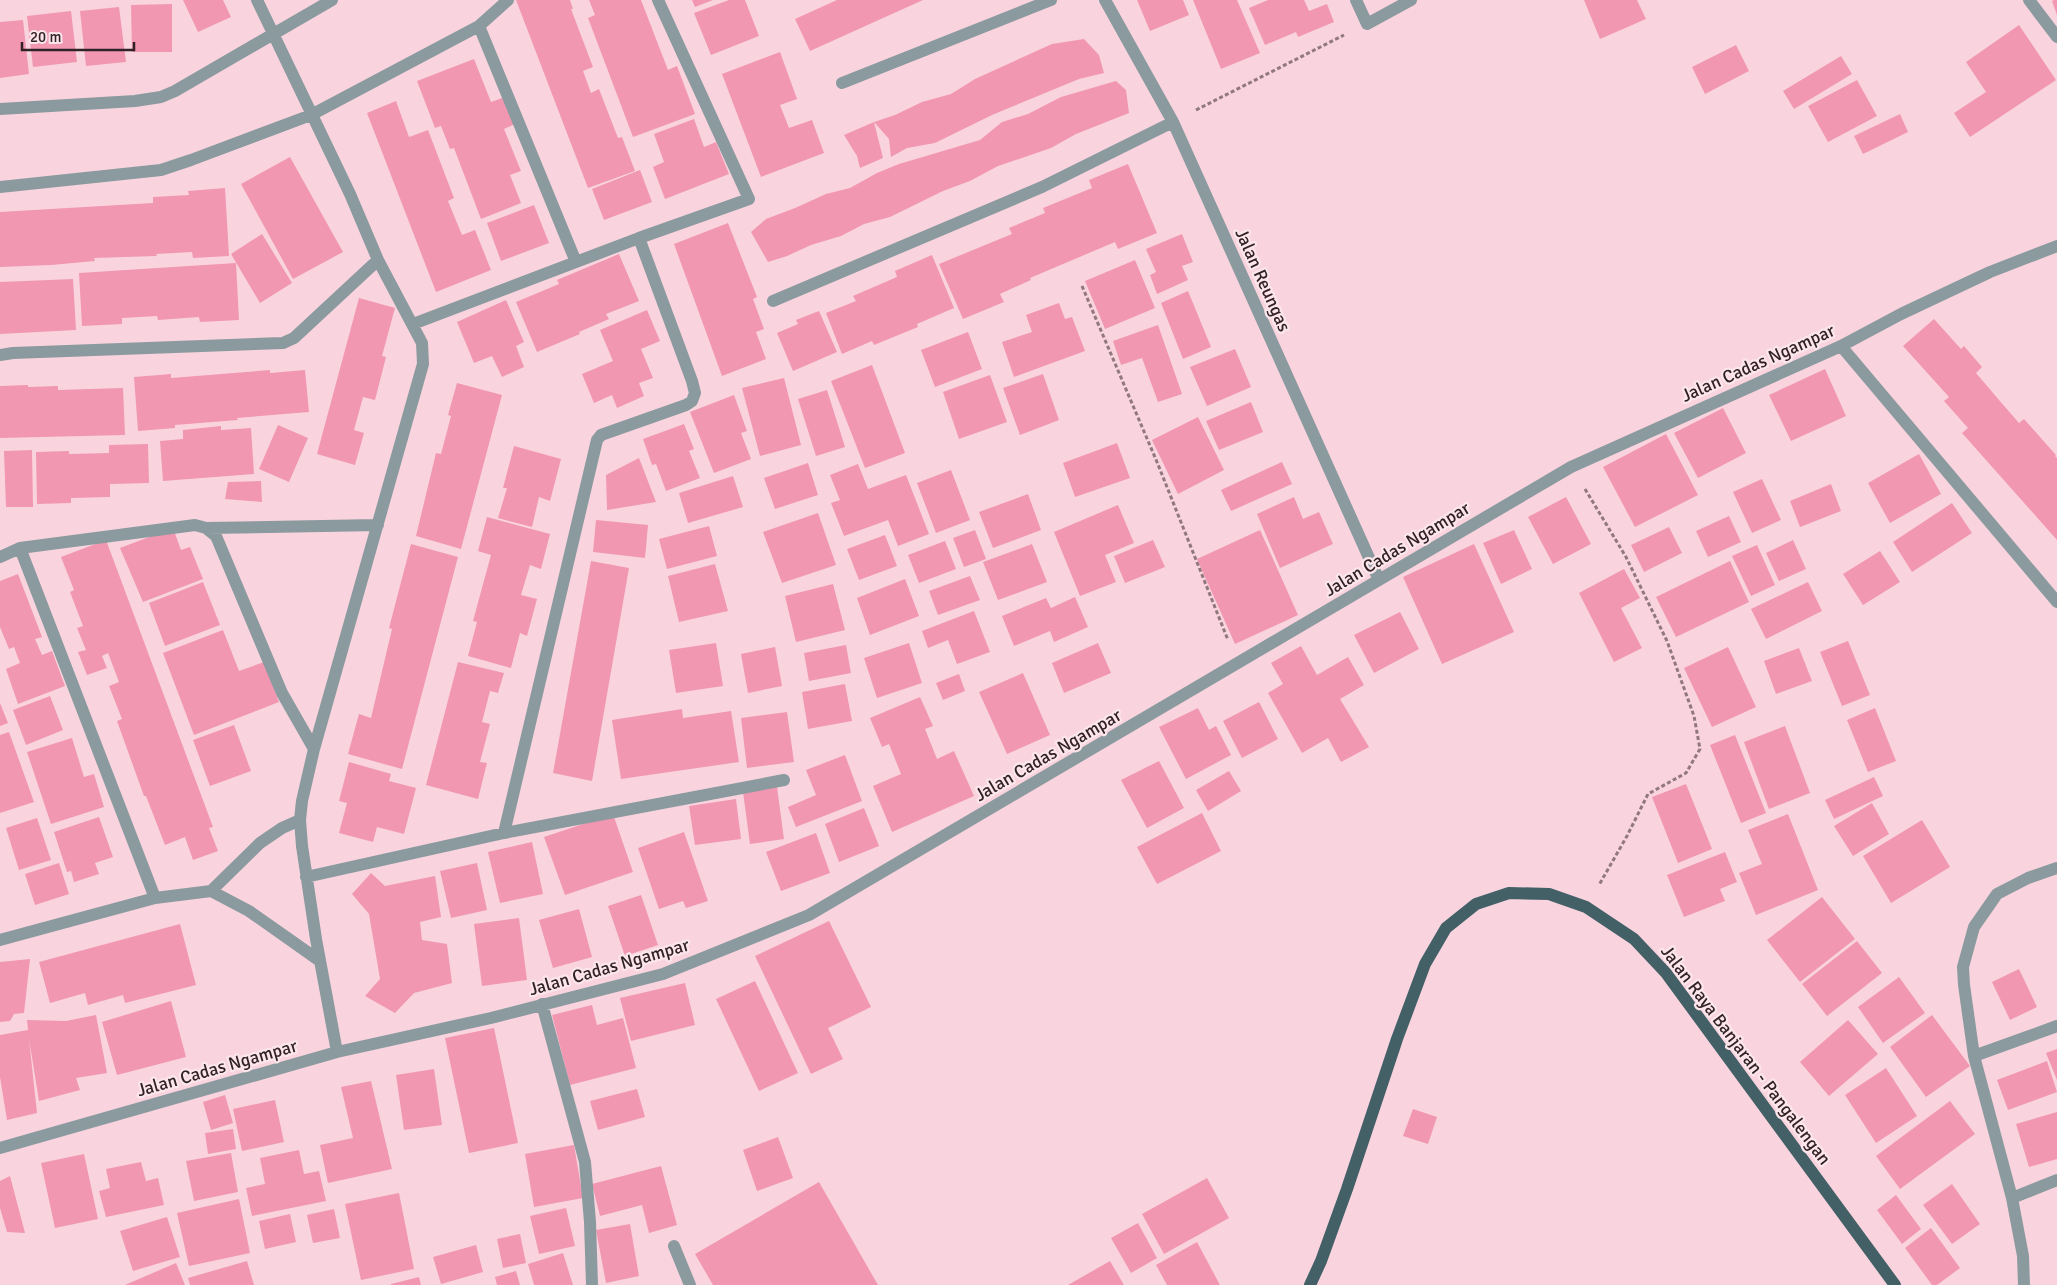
<svg xmlns="http://www.w3.org/2000/svg" width="2057" height="1285" viewBox="0 0 2057 1285" font-family="Signika,sans-serif">
	<style>
		.building { fill: #f197b2 }
		.lines { fill: none; stroke-linecap: round; stroke-linejoin: round }
		.path { stroke: #91777e; stroke-width: 3; stroke-dasharray: 4 2.5; stroke-linecap: butt }
		.service { stroke: #8a9a9e; stroke-width: 12 }
		.minor { stroke: #8a9a9e; stroke-width: 12 }
		.primary { stroke: #436067; stroke-width: 12 }
		.labels { text-anchor: middle; dominant-baseline: central; stroke-width: 4.5; stroke-linejoin: round; paint-order: stroke }
		.street-label { font-size: 18px; fill: #302226; stroke: #fce6ec }
	</style>
	<rect width="100%" height="100%" fill="#f9d4de"/>
	<path class="building" d="M183,0H223L231,17L198,32Z
		M516,0H570L573,9H571L593,67L583,71L591,93L599,89L618,138L622,137L635,171L588,188Z
		M589,0H641L668,70L677,66L695,114L633,137L588,18L595,15Z
		M692,0H713L695,7Z
		M729,0H745L759,36L711,55L694,13Z
		M837,0H923L810,51L795,19Z
		M1137,0H1183L1189,15L1150,31Z
		M1193,0H1237L1260,53L1221,69Z
		M1268,0H1304L1309,11L1327,4L1334,22L1298,37L1296,32L1265,45L1249,8Z
		M1584,0H1637L1646,19L1600,39Z
		M2054,0H2057V15L2052,1Z
		M172,4V52H132L131,5Z
		M119,7L126,62L86,66L80,11Z
		M71,11L77,62L33,67L27,16Z
		M23,20L29,74L0,78V22Z
		M2019,25L2056,80L1970,137L1954,113L1986,92L1966,62Z
		M1084,39L1099,55L1104,73L1079,79L992,115L935,143L907,148L891,157L889,139L874,122L883,158L860,168L857,156L844,135L874,122L895,115L922,102L951,94L975,79L1052,44Z
		M1736,45L1749,71L1705,94L1692,67Z
		M780,52L797,99L780,105L789,128L812,120L824,153L761,177L722,74Z
		M1841,56L1852,74L1794,109L1783,91Z
		M474,59L491,102L505,97L515,124L504,129L521,171L510,175L521,203L481,219L454,148L450,149L441,126L435,128L417,81Z
		M1857,80L1877,116L1828,142L1808,106Z
		M1116,81L1126,90L1129,113L1076,134L1051,148L998,166L970,181L943,191L890,217L864,224L841,236L811,245L787,256L768,262L751,232L766,219L795,208L826,194L850,188L877,173L899,164L980,140L1002,122L1028,114L1061,97Z
		M396,101L409,137L428,130L454,198L448,201L462,235L475,230L491,270L436,292L367,113Z
		M1900,114L1908,132L1863,154L1854,136Z
		M694,119L704,147L716,142L729,174L665,199L653,167L664,162L654,134Z
		M290,157L343,252L293,279L241,184Z
		M1128,164L1157,233L1118,249L1115,242L1030,278L1031,280L1000,294L1004,302L963,319L939,264L1012,234L1009,228L1045,213L1043,208L1092,188L1089,180Z
		M640,170L652,202L604,220L592,189Z
		M225,188L229,256L193,258L192,252L156,254L157,256L94,258L95,261L51,265L0,267V212L153,203V197L189,195L188,191Z
		M534,205L549,243L501,261L487,223Z
		M728,223L757,297L753,299L764,329L756,332L766,359L722,376L674,244Z
		M262,234L292,283L260,303L231,254Z
		M1182,234L1193,262L1182,266L1188,280L1157,294L1150,275L1156,272L1146,249Z
		M619,254L639,301L606,314L609,319L579,332L580,334L537,352L516,302L559,284L557,280Z
		M932,255L954,308L917,324L918,327L874,345L872,341L842,354L826,313L856,301L853,296L897,277L895,271Z
		M1135,260L1155,308L1105,329L1085,281Z
		M236,263L239,320L200,322L199,317L158,320L157,316L122,318V324L82,326L79,273Z
		M73,279L76,330L0,334V282Z
		M1188,291L1211,347L1183,359L1161,303Z
		M359,298L395,308L382,356L386,357L375,400L363,397L354,430L364,433L355,465L317,454Z
		M506,300L524,342L516,346L524,367L502,377L492,356L474,363L457,322Z
		M1059,303L1065,319L1072,317L1085,351L1014,377L1002,342L1032,332L1026,315Z
		M647,310L660,341L641,349L653,378L639,383L644,396L617,408L612,395L594,403L582,374L613,361L600,330Z
		M819,311L837,352L793,371L777,333L798,324L796,320Z
		M1934,319L1961,349L1964,346L1982,367L1976,373L1999,400L2019,423L2024,419L2056,455L2055,456L2057,458V540L1962,433L1968,428L1944,401L1949,397L1903,346Z
		M1158,325L1182,394L1158,402L1142,358L1121,365L1113,341Z
		M968,332L982,369L935,387L921,350Z
		M1235,349L1251,387L1207,406L1190,367Z
		M872,365L905,453L865,468L831,381Z
		M1825,369L1846,416L1791,441L1769,395Z
		M270,370V373L305,370L309,412L237,418L238,420L175,425V428L138,431L134,377L171,374V378Z
		M1043,374L1059,420L1020,435L1003,388Z
		M990,375L1007,422L959,439L943,392Z
		M784,378L801,445L760,456L742,388Z
		M457,383L502,395L461,549L416,536L436,453L441,454L451,416L448,415Z
		M28,385V387L58,386V390L123,388L125,435L0,438V386Z
		M827,390L845,447L816,456L798,399Z
		M734,395L747,431L741,433L751,459L714,473L690,412Z
		M1251,402L1263,432L1219,450L1206,421Z
		M1723,408L1746,453L1698,478L1674,433Z
		M1198,417L1224,470L1178,494L1152,440Z
		M684,424L694,449L689,451L700,478L666,491L656,464L652,465L643,439Z
		M278,425L308,438L289,482L259,469Z
		M221,426V430L251,428L254,474L163,481L160,441L183,439V430Z
		M1666,434L1698,495L1635,527L1603,467Z
		M1117,443L1130,478L1075,497L1063,463Z
		M148,444L149,483L110,484V497L71,498V503L37,504L36,452L69,451V454L109,453V445Z
		M514,446L561,459L550,501L539,497L532,527L498,518L507,488H503Z
		M32,450L33,507H6L4,451Z
		M1919,454L1941,494L1890,523L1868,483Z
		M639,458L656,502L607,510L606,475Z
		M1282,462L1292,484L1231,511L1221,490Z
		M808,463L818,495L775,509L764,478Z
		M858,464L868,489L906,475L929,534L898,546L888,520L844,536L831,503L840,500L830,475Z
		M951,470L970,520L936,533L917,483Z
		M733,476L743,507L688,523L679,493Z
		M1762,479L1781,520L1752,533L1733,492Z
		M261,481L262,502L225,499L228,482Z
		M1831,484L1841,511L1800,527L1790,501Z
		M1028,494L1041,530L993,548L979,512Z
		M1294,497L1303,519L1319,512L1333,544L1280,568L1257,514Z
		M1566,497L1591,544L1553,564L1528,517Z
		M1952,503L1972,533L1912,572L1893,542Z
		M1118,505L1134,543L1105,555L1116,582L1080,596L1054,532Z
		M818,513L836,565L782,583L763,532Z
		M1729,516L1741,542L1708,557L1696,531Z
		M487,517L550,534L541,569L530,565L521,595L537,599L527,636L520,633L511,668L468,656L477,622L473,621L491,555L478,551Z
		M596,520L648,525L645,558L593,552Z
		M709,526L717,556L667,569L659,539Z
		M1669,527L1682,553L1644,572L1631,545Z
		M173,528L181,550L190,547L203,579L143,602L120,548Z
		M975,530L986,559L964,567L953,538Z
		M1260,530L1298,615L1235,644L1197,559Z
		M1514,530L1532,569L1501,584L1483,543Z
		M885,535L897,566L859,580L847,549Z
		M106,540L213,827L209,828L218,851L193,860L185,837L165,845L146,796H144L117,721L122,719L109,686L119,682L108,653L102,656L107,668L87,675L78,652L86,650L77,628L83,626L70,592L74,590L61,557Z
		M1153,540L1165,567L1125,583L1114,556Z
		M1793,540L1806,569L1779,581L1766,553Z
		M945,541L956,569L919,583L908,555Z
		M411,544L458,557L402,769L348,754L359,714L371,718L392,629L389,628Z
		M1032,544L1047,582L998,600L983,562Z
		M1474,544L1514,632L1442,664L1403,577Z
		M1757,545L1775,585L1751,596L1732,556Z
		M1880,551L1900,582L1863,605L1843,574Z
		M591,561L629,568L592,781L553,773Z
		M1730,561L1749,602L1676,637L1656,597Z
		M715,564L728,611L679,622L668,576Z
		M1624,569L1640,598L1621,608L1642,648L1614,662L1579,593Z
		M18,574L42,637L35,639L42,655L52,651L65,686L18,704L6,669L20,663L14,647L9,649L0,627V581Z
		M970,576L980,600L938,615L929,591Z
		M905,579L919,616L870,635L857,598Z
		M203,582L220,625L165,646L149,603Z
		M1808,582L1822,611L1766,639L1751,609Z
		M833,584L845,630L796,642L785,596Z
		M1075,597L1088,627L1054,642L1050,631L1014,646L1002,616L1046,598L1051,608Z
		M974,611L990,652L957,664L948,640L928,648L922,631Z
		M1400,612L1419,649L1374,673L1354,635Z
		M223,630L239,671L264,662L279,702L194,735L163,653Z
		M1848,641L1870,695L1842,706L1820,652Z
		M716,643L723,686L676,693L669,650Z
		M909,643L922,683L877,698L864,658Z
		M1098,643L1111,673L1064,693L1052,663Z
		M846,645L851,673L809,681L804,653Z
		M1301,646L1317,675L1348,657L1364,685L1340,699L1369,747L1341,762L1328,738L1302,753L1268,693L1283,684L1271,663Z
		M775,647L782,686L748,693L741,654Z
		M1728,647L1756,707L1712,727L1684,668Z
		M1799,648L1812,681L1776,694L1764,661Z
		M458,662L504,673L498,693L490,691L482,722L490,724L480,762L487,763L478,799L426,785Z
		M1023,673L1050,735L1007,754L979,692Z
		M959,674L965,691L943,700L936,683Z
		M845,684L852,721L808,729L802,692Z
		M50,696L63,730L26,745L13,710Z
		M920,697L933,726L925,729L937,759L954,751L974,796L892,832L873,786L901,774L889,744L882,747L870,718Z
		M1259,702L1278,739L1242,758L1223,721Z
		M0,703L8,723L0,726Z
		M1198,708L1209,730L1216,726L1231,755L1186,779L1159,727Z
		M1875,708L1896,761L1868,772L1847,720Z
		M682,709L683,718L731,711L739,762L621,779L612,720Z
		M787,712L794,762L747,768L741,718Z
		M234,725L251,771L210,786L193,740Z
		M1785,726L1810,793L1769,809L1744,742Z
		M9,732L34,802L0,813V735Z
		M1735,735L1766,813L1741,823L1710,745Z
		M72,738L84,777L94,774L104,807L51,824L27,752Z
		M845,755L862,801L796,827L788,807L816,795L806,770Z
		M1159,761L1184,808L1147,828L1121,780Z
		M349,762L391,774L389,781L416,788L404,834L377,827L373,842L339,833L347,803L339,801Z
		M1229,771L1241,791L1208,811L1196,790Z
		M1874,777L1883,796L1834,819L1825,800Z
		M1686,784L1712,849L1678,863L1652,797Z
		M777,787L784,839L750,844L743,792Z
		M736,799L741,839L695,845L689,806Z
		M1872,803L1889,834L1853,856L1834,826Z
		M864,808L879,846L839,862L825,824Z
		M1202,813L1221,851L1157,884L1137,847Z
		M613,814L633,872L565,895L544,837Z
		M1788,814L1818,890L1756,915L1739,873L1762,864L1748,830Z
		M99,817L113,857L95,863L99,874L74,882L71,871L67,872L54,832Z
		M37,818L51,860L19,870L6,828Z
		M1922,820L1950,867L1891,903L1863,856Z
		M684,832L708,901L686,908L683,901L659,909L638,848Z
		M816,833L830,873L781,891L766,852Z
		M532,842L543,894L500,903L488,852Z
		M1725,852L1737,882L1720,889L1725,901L1684,917L1667,875Z
		M59,863L69,894L35,905L25,874Z
		M477,863L487,910L451,918L440,871Z
		M371,873L385,886L435,876L441,917L420,922L422,940L447,944L452,983L414,993L395,1013L365,996L380,979L369,914L352,894Z
		M641,895L658,945L625,956L608,906Z
		M1822,897L1855,939L1800,982L1767,940Z
		M579,909L592,957L553,968L539,920Z
		M519,918L527,980L482,986L474,924Z
		M829,921L871,1007L828,1028L843,1059L811,1074L755,956Z
		M180,924L196,985L125,1003L123,995L88,1005L85,993L50,1003L39,962Z
		M1857,941L1882,973L1827,1016L1802,984Z
		M30,959L24,1013L14,1014L10,1021L0,1022V962Z
		M2019,969L2037,1007L2010,1020L1992,982Z
		M1899,977L1925,1013L1883,1043L1858,1007Z
		M755,981L798,1073L759,1091L716,999Z
		M685,983L695,1025L631,1041L620,998Z
		M171,1001L186,1057L117,1075L102,1022Z
		M592,1005L597,1025L623,1018L636,1068L570,1085L552,1015Z
		M96,1015L107,1073L76,1078L80,1090L39,1101L29,1039L37,1113L7,1120L0,1077V1035L28,1030L27,1020L66,1021Z
		M1932,1015L1970,1066L1926,1097L1890,1047Z
		M1848,1020L1878,1054L1829,1096L1800,1062Z
		M494,1028L518,1143L469,1153L445,1038Z
		M2057,1049V1080L2046,1053Z
		M2047,1061L2057,1092L2008,1110L1997,1080Z
		M1886,1068L1917,1116L1876,1143L1845,1095Z
		M434,1069L442,1125L404,1130L396,1075Z
		M371,1081L392,1169L328,1183L320,1145L353,1138L341,1087Z
		M637,1089L645,1117L598,1130L590,1101Z
		M225,1095L233,1123L211,1130L203,1102Z
		M275,1100L284,1142L242,1151L233,1109Z
		M1950,1101L1975,1134L1900,1189L1876,1156Z
		M1413,1109L1437,1117L1428,1144L1403,1136Z
		M2057,1112V1159L2029,1167L2016,1124Z
		M233,1129L236,1149L208,1154L205,1133Z
		M778,1137L793,1178L757,1191L743,1150Z
		M574,1145L583,1198L534,1207L525,1154Z
		M299,1150L304,1174L319,1171L326,1201L252,1216L246,1188L265,1184L260,1158Z
		M231,1153L238,1192L194,1201L186,1161Z
		M84,1154L98,1219L55,1228L41,1163Z
		M141,1162L146,1181L158,1178L164,1205L106,1217L99,1191L110,1188L106,1169Z
		M661,1166L677,1225L649,1233L642,1205L600,1216L592,1184Z
		M10,1176L25,1233L7,1232L0,1208V1181Z
		M1207,1178L1229,1218L1164,1254L1142,1214Z
		M819,1182L878,1285H713L695,1254Z
		M1952,1184L1980,1224L1952,1244L1923,1205Z
		M399,1193L414,1269L361,1280L345,1204Z
		M1896,1195L1921,1229L1902,1244L1877,1210Z
		M239,1199L250,1253L189,1266L177,1213Z
		M566,1208L575,1246L539,1254L530,1216Z
		M334,1209L340,1238L313,1243L307,1215Z
		M290,1214L296,1242L265,1249L259,1221Z
		M167,1217L180,1257L133,1271L120,1231Z
		M1138,1223L1157,1258L1131,1273L1111,1238Z
		M630,1224L639,1276L606,1283L596,1230Z
		M1931,1228L1960,1268L1937,1285H1932L1905,1248Z
		M520,1234L526,1263L503,1268L497,1239Z
		M1197,1242L1220,1285H1167L1156,1265Z
		M476,1245L483,1272L441,1284L433,1257Z
		M563,1253L573,1285H534L528,1264Z
		M247,1261L254,1285H190L188,1278Z
		M1110,1261L1124,1285H1068Z
		M176,1263L185,1285H125Z
		M516,1271L520,1285H497L495,1277Z
		M419,1277L421,1285H391V1284Z"/>
	<g class="lines">
		<path class="path" d="M1196,110L1344,35
			M1082,286L1157,462L1228,640
			M1585,489L1626,557L1667,641L1694,716L1700,749L1686,773L1648,794L1627,836L1599,885"/>
		<path class="service" d="M674,1246L690,1285"/>
		<path class="minor" d="M257,0L350,194L378,260L422,343L423,364L314,749L302,801L300,820L302,846L316,939L337,1052
			M1105,0L1173,122L1379,580
			M1356,0L1367,24L1411,0
			M2029,0L2057,37
			M479,26L576,262
			M842,83L1051,0
			M0,109L135,101L161,97L175,91L332,0
			M0,187L161,170L191,160L311,115L479,26L508,0
			M773,301L1042,187L1173,122
			M413,324L639,238L749,199L658,0
			M1841,346L2057,602
			M0,355L13,353L283,343L294,338L378,260
			M206,528L378,525
			M20,548L155,898
			M0,557L20,548L195,525L206,528L216,536L282,693L314,749
			M504,833L597,440L601,435L686,405L692,401L695,393L692,381L639,238
			M306,877L504,833L784,780
			M211,891L260,843L282,828L300,820
			M0,940L155,898L211,891L249,911L320,961
			M542,1004L585,1162L590,1222L592,1285
			M1974,1056L2057,1026
			M0,1148L337,1052L491,1018L663,974L809,915L1571,467L1841,346L1901,314L1990,272L2057,246
			M2012,1198L2057,1180
			M2024,1285L2023,1256L2012,1198L1974,1056L1964,985L1963,967L1974,927L1997,894L2028,878L2057,868"/>
		<path class="primary" d="M1310,1285L1321,1261L1347,1189L1397,1039L1425,964L1446,928L1476,904L1509,893L1549,894L1586,907L1634,939L1666,973L1895,1285"/>
	</g>
	<g class="labels">
		<g class="street-label">
			<text transform="translate(1263 280) rotate(66)">Jalan Reungas</text>
			<text transform="translate(1758 363) rotate(-24)">Jalan Cadas Ngampar</text>
			<text transform="translate(1397 549) rotate(-31)">Jalan Cadas Ngampar</text>
			<text transform="translate(1048 755) rotate(-30)">Jalan Cadas Ngampar</text>
			<text transform="translate(609 967) rotate(-16)">Jalan Cadas Ngampar</text>
			<text transform="translate(1746 1055) rotate(53)">Jalan Raya Banjaran - Pangalengan</text>
			<text transform="translate(217 1068) rotate(-16)">Jalan Cadas Ngampar</text>
		</g>
	</g>
	<path d="M22 42v8h112v-8" fill="none" stroke="#302226" stroke-width="2.5"/>
	<text x="30" y="42" font-size="15" fill="#302226" stroke="#fce6ec" stroke-width="4" paint-order="stroke">20 m</text>
</svg>
